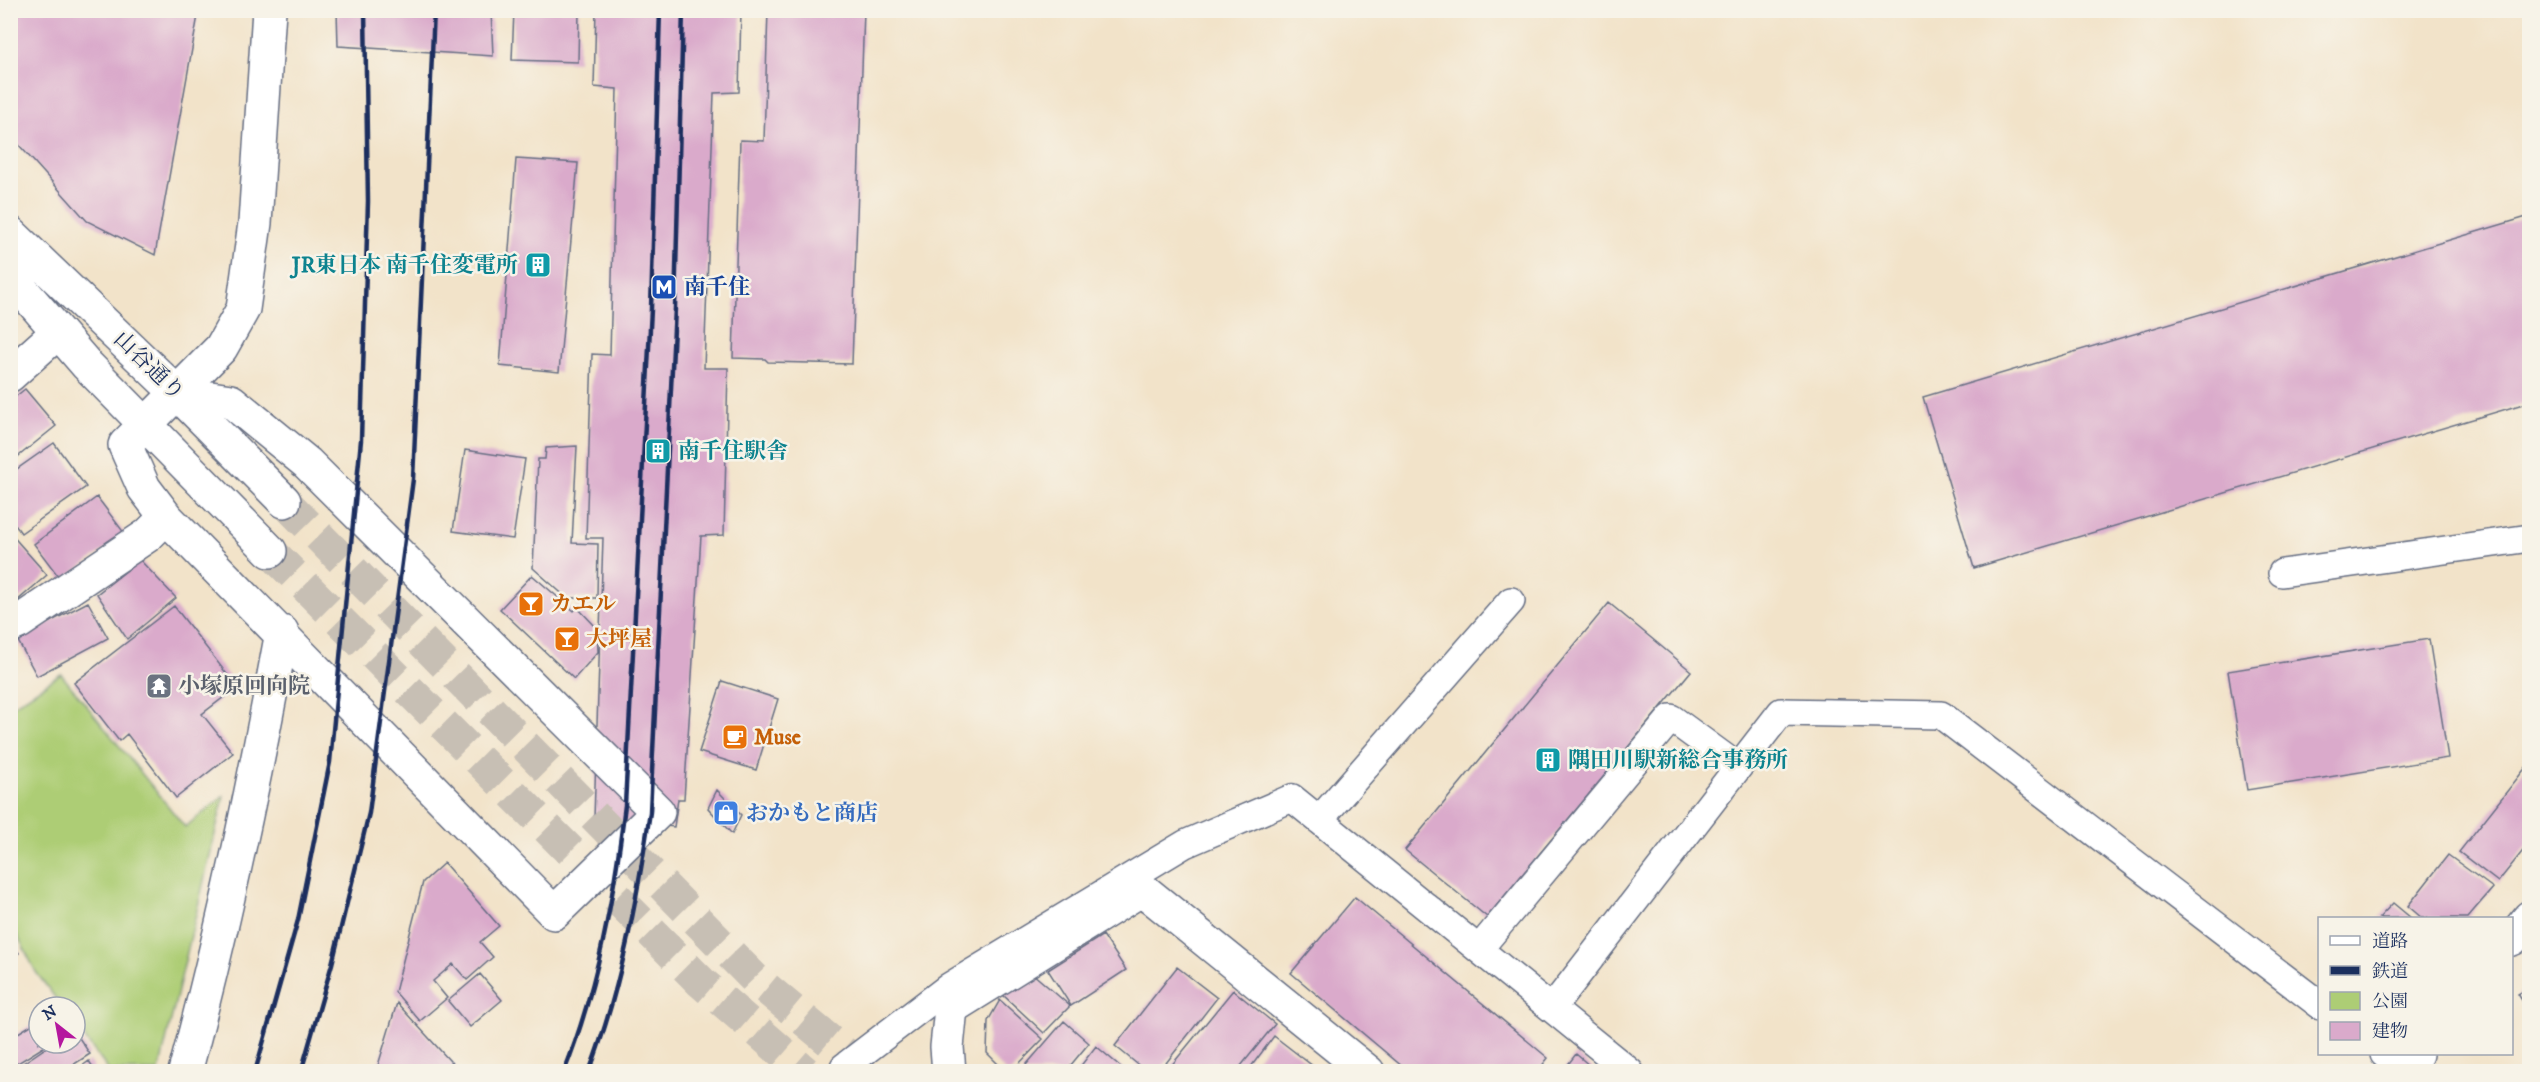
<svg xmlns="http://www.w3.org/2000/svg" width="2540" height="1082" viewBox="0 0 2540 1082" font-family="'IM FELL DW Pica','Noto Serif JP',serif">
	<style>
		.green { fill: #adcd75; stroke: #647e6a; stroke-width: 1.5 }
		.building { fill: #daaacb }
		.lines { fill: none; stroke-linecap: round; stroke-linejoin: round }
		.secondary-tunnel { stroke: #c7bfb4; stroke-width: 33; stroke-dasharray: 33 16; stroke-linecap: butt }
		.service-casing { stroke: #666e83; stroke-width: 30 }
		.minor-casing { stroke: #666e83; stroke-width: 36 }
		.tertiary-casing { stroke: #666e83; stroke-width: 36 }
		.secondary-casing { stroke: #666e83; stroke-width: 36 }
		.service { stroke: #fff; stroke-width: 27 }
		.minor { stroke: #fff; stroke-width: 33 }
		.tertiary { stroke: #fff; stroke-width: 33 }
		.secondary { stroke: #fff; stroke-width: 33 }
		.rail { stroke: #1b2f5e; stroke-width: 4.5 }
		.labels { text-anchor: middle; dominant-baseline: central; stroke-width: 5; stroke-linejoin: round; paint-order: stroke }
		.culture-label { font-size: 22px; font-weight: bold; fill: #0d838f; stroke: #f7f3e8; text-anchor: start }
		.transit-label { font-size: 22px; font-weight: bold; fill: #164399; stroke: #f7f3e8; text-anchor: start }
		.street-label { font-size: 22px; fill: #1b2f5e; stroke: #f7f3e8 }
		.food-label { font-size: 22px; font-weight: bold; fill: #c56008; stroke: #f7f3e8; text-anchor: start }
		.worship-label { font-size: 22px; font-weight: bold; fill: #5b616d; stroke: #f7f3e8; text-anchor: start }
		.shop-label { font-size: 22px; font-weight: bold; fill: #366cbe; stroke: #f7f3e8; text-anchor: start }
	</style>
	<rect width="100%" height="100%" fill="#f7f3e8"/>
	<filter id="ink" filterUnits="userSpaceOnUse"><feTurbulence type="fractalNoise" baseFrequency=".0167" numOctaves="2"/><feDisplacementMap in="SourceGraphic" scale="12" xChannelSelector="R" yChannelSelector="G"/><feConvolveMatrix kernelMatrix="1 2 1 2 8 2 1 2 1" color-interpolation-filters="sRGB"/></filter>
	<filter id="wash" filterUnits="userSpaceOnUse"><feTurbulence type="fractalNoise" baseFrequency=".008" numOctaves="4" result="noise"/><feDisplacementMap in="SourceGraphic" scale="24" xChannelSelector="R" yChannelSelector="G"/><feGaussianBlur stdDeviation="1.35" result="paint"/><feColorMatrix in="noise" values="0 0 0 0 0 0 0 0 0 0 0 0 0 0 0 0 0 1.4 0 .05"/><feComposite in="paint" operator="in"/></filter>
	<g filter="url(#wash)">
		<rect width="100%" height="100%" fill="#f2e3c9"/>
		<path class="green" d="M61,674L185,827L224,796L159,1071H109L75,1025V1007H62L36,972L11,923V707Z"/>
		<g id="blocks">
			<path class="building" d="M10,10H199L155,255L87,221L10,135Z
				M337,10H491L493,56L338,46Z
				M514,10H579L578,62L512,60Z
				M596,10H741L739,92L714,93L704,368H728L724,535L701,536L684,799H678L674,827L594,818L603,538H586L592,354L610,355L617,89L594,87Z
				M768,10H864L852,364L768,362L765,359L733,358L740,140L764,141Z
				M516,159L578,163L559,372L500,366Z
				M2530,216V402L1974,568L1923,397Z
				M25,389L56,426L10,463V401Z
				M54,443L86,487L21,533L10,518V474Z
				M577,446L572,543L598,544L597,598H567L533,568L538,459H545L546,448Z
				M465,450L525,459L513,539L453,531Z
				M97,497L125,534L62,581L34,544Z
				M10,533L47,575L10,607Z
				M140,560L176,598L127,639L97,594Z
				M532,575L574,611L577,607L597,628L598,652L574,679L500,609Z
				M88,602L108,638L37,676L17,639Z
				M1609,603L1691,671L1487,917L1405,850Z
				M174,606L237,687L202,714L233,753L176,798L127,734L119,741L74,683Z
				M2429,639L2448,758L2247,790L2228,671Z
				M722,681L778,699L756,770L699,752Z
				M2527,766L2530,768V842L2498,882L2459,852Z
				M717,790L741,815L732,834L708,808Z
				M2448,855L2493,888L2467,918H2422L2408,906Z
				M444,863L499,926L480,942L493,957L467,980L453,964L433,981L447,998L420,1021L395,992L423,882Z
				M1355,897L1548,1058L1537,1072H1409L1291,973Z
				M2393,903L2411,918H2379Z
				M1103,935L1126,970L1071,1006L1048,970Z
				M10,940L19,953L10,958Z
				M1177,967L1217,998L1159,1072H1147L1115,1046Z
				M1032,973L1070,1006L1044,1033L1002,994Z
				M480,974L502,1000L470,1027L448,1001Z
				M2530,987V1013L2518,994Z
				M1233,990L1275,1024L1236,1072H1166Z
				M1000,1000L1043,1039L1011,1072H1006L987,1053L988,1021Z
				M397,1003L460,1072H376Z
				M39,1020V1043H50L10,1068V1038Z
				M1064,1021L1089,1043L1065,1072H1020Z
				M75,1032L90,1054L62,1072H10L53,1043H75Z
				M1274,1036L1314,1067L1310,1072H1247Z
				M1096,1046L1127,1072H1076Z
				M1576,1054L1597,1072H1562Z
				M89,1061L96,1072H74Z"/>
		</g>
	</g>
	<g filter="url(#ink)">
		<use href="#blocks" fill-opacity="0" stroke="#666e83" stroke-width="1.5"/>
		<g class="lines">
			<path class="secondary-tunnel" d="M284,501L755,979L867,1072
				M270,551L701,982L805,1072"/>
			<g class="service-casing">
				<path id="service" d="M2282,573L2530,538
					M1319,820L1511,601
					M1479,949L1671,718L1738,767
					M1552,1008L1781,712L1941,715L2320,1005
					M2384,1054L2404,1069
					M844,1067L950,986L1185,844L1292,798L1630,1072"/>
			</g>
			<g class="minor-casing">
				<path id="minor" d="M10,375L58,332
					M145,425L125,445L144,488L166,517L554,913L658,812L307,463L231,401L177,393
					M10,626L19,622L148,535L166,517
					M185,1072C224,927 255,780 282,632
					M949,1072L947,1047L951,1008L1142,889L1368,1072"/>
			</g>
			<g class="tertiary-casing">
				<path id="tertiary" d="M145,425L221,348L243,309L255,223L269,10
					M2512,939L2530,917
					M2401,1072L2416,1054"/>
			</g>
			<g class="secondary-casing">
				<path id="secondary" d="M10,233L177,393L284,501
					M10,276L87,365L270,551"/>
			</g>
			<use href="#service" class="service"/>
			<use href="#minor" class="minor"/>
			<use href="#tertiary" class="tertiary"/>
			<use href="#secondary" class="secondary"/>
			<path class="rail" d="M255,1072L298,920L330,762L361,440L368,201L365,10
				M301,1072L332,964L369,813L413,479L434,10
				M564,1072C598,986 614,896 625,805L651,309L660,10
				M589,1072C621,989 637,899 650,812L675,308L683,10"/>
		</g>
	</g>
	<defs>
		<g id="building-square" transform="scale(1.35)"><rect x="-9" y="-9" width="18" height="18" rx="4" fill="#0f9aa8" stroke="#f7f3e8"/><path d="M-4-6H4V6H1V3H-1V6H-4ZM-2.5-4.3h1.7v1.8h-1.7ZM.8-4.3h1.7v1.8H.8ZM-2.5-1h1.7V.8h-1.7ZM.8-1h1.7V.8H.8Z" fill="#fff"/></g>
		<g id="metro-square" transform="scale(1.35)"><rect x="-9" y="-9" width="18" height="18" rx="4" fill="#1a4fb4" stroke="#f7f3e8"/><path d="M-5.5 5V-5H-3L0 0L3-5H5.5V5H3V-.5L0 4L-3-.5V5Z" fill="#fff"/></g>
		<g id="bar-square" transform="scale(1.35)"><rect x="-9" y="-9" width="18" height="18" rx="4" fill="#e8710a" stroke="#f7f3e8"/><path d="M-6-5H6L.8 .8V4.5H3.5V6h-7V4.5H-.8V.8Z" fill="#fff"/></g>
		<g id="temple-square" transform="scale(1.35)"><rect x="-9" y="-9" width="18" height="18" rx="4" fill="#6b7280" stroke="#f7f3e8"/><path d="M0-6L5-2H3V0L6.5 2.5H4V6H1.5V3h-3V6H-4V2.5H-6.5L-3 0V-2H-5Z" fill="#fff"/></g>
		<g id="cafe-square" transform="scale(1.35)"><rect x="-9" y="-9" width="18" height="18" rx="4" fill="#e8710a" stroke="#f7f3e8"/><path d="M-5.5-4.5H6V0H3Q3 3.5 0 3.5H-2.5Q-5.5 3.5-5.5 0ZM3-3.2v2h1.7v-2ZM-6 4.5H4V6H-6Z" fill="#fff"/></g>
		<g id="shop-square" transform="scale(1.35)"><rect x="-9" y="-9" width="18" height="18" rx="4" fill="#3f7fe0" stroke="#f7f3e8"/><path d="M-5-2.5h2.3a2.7 3.5 0 0 1 5.4 0H5L5.5 6h-11ZM-1.5-2.5h3a1.5 2.3 0 0 0-3 0Z" fill="#fff"/></g>
	</defs>
	<g fill-rule="evenodd">
		<use href="#building-square" x="538" y="265"/>
		<use href="#metro-square" x="664" y="287"/>
		<use href="#building-square" x="658" y="451"/>
		<use href="#bar-square" x="531" y="604"/>
		<use href="#bar-square" x="567" y="639"/>
		<use href="#temple-square" x="159" y="686"/>
		<use href="#cafe-square" x="735" y="737"/>
		<use href="#building-square" x="1548" y="760"/>
		<use href="#shop-square" x="726" y="813"/>
	</g>
	<g class="labels">
		<g class="culture-label">
			<text x="518" y="265" text-anchor="end">JR東日本 南千住変電所</text>
			<text x="678" y="451">南千住駅舎</text>
			<text x="1568" y="760">隅田川駅新総合事務所</text>
		</g>
		<g class="transit-label">
			<text x="684" y="287">南千住</text>
		</g>
		<g class="street-label">
			<text transform="translate(149 366) rotate(44)">山谷通り</text>
		</g>
		<g class="food-label">
			<text x="550" y="604">カエル</text>
			<text x="586" y="639">大坪屋</text>
			<text x="754" y="737">Muse</text>
		</g>
		<g class="worship-label">
			<text x="178" y="686">小塚原回向院</text>
		</g>
		<g class="shop-label">
			<text x="746" y="813">おかもと商店</text>
		</g>
	</g>
	<rect width="2540" height="1082" fill="none" stroke="#f7f3e8" stroke-width="36"/>
	<rect x="2318" y="917" width="195" height="138" fill="#f7f3e8" stroke="#9fa5b1" stroke-width="1.5"/>
	<rect x="2330" y="936" width="30" height="9" fill="#ffffff" stroke="#9fa5b1" stroke-width="1.5"/>
	<text x="2372" y="947" font-size="18" fill="#1b2f5e">道路</text>
	<rect x="2330" y="966" width="30" height="9" fill="#1b2f5e" stroke="#9fa5b1" stroke-width="1.5"/>
	<text x="2372" y="977" font-size="18" fill="#1b2f5e">鉄道</text>
	<rect x="2330" y="992" width="30" height="18" fill="#adcd75" stroke="#9fa5b1" stroke-width="1.5"/>
	<text x="2372" y="1007" font-size="18" fill="#1b2f5e">公園</text>
	<rect x="2330" y="1022" width="30" height="18" fill="#daaacb" stroke="#9fa5b1" stroke-width="1.5"/>
	<text x="2372" y="1037" font-size="18" fill="#1b2f5e">建物</text>
	<g transform="translate(57 1025) rotate(329)"><circle r="28" fill="#f7f3e8" stroke="#9fa5b1" stroke-width="1.5"/>
	<path d="M0-4.5L10 22L0 15L-10 22Z" fill="#b5179e"/>
	<text y="-9" font-size="16" font-weight="bold" text-anchor="middle" fill="#1b2f5e">N</text>
	</g>
</svg>
